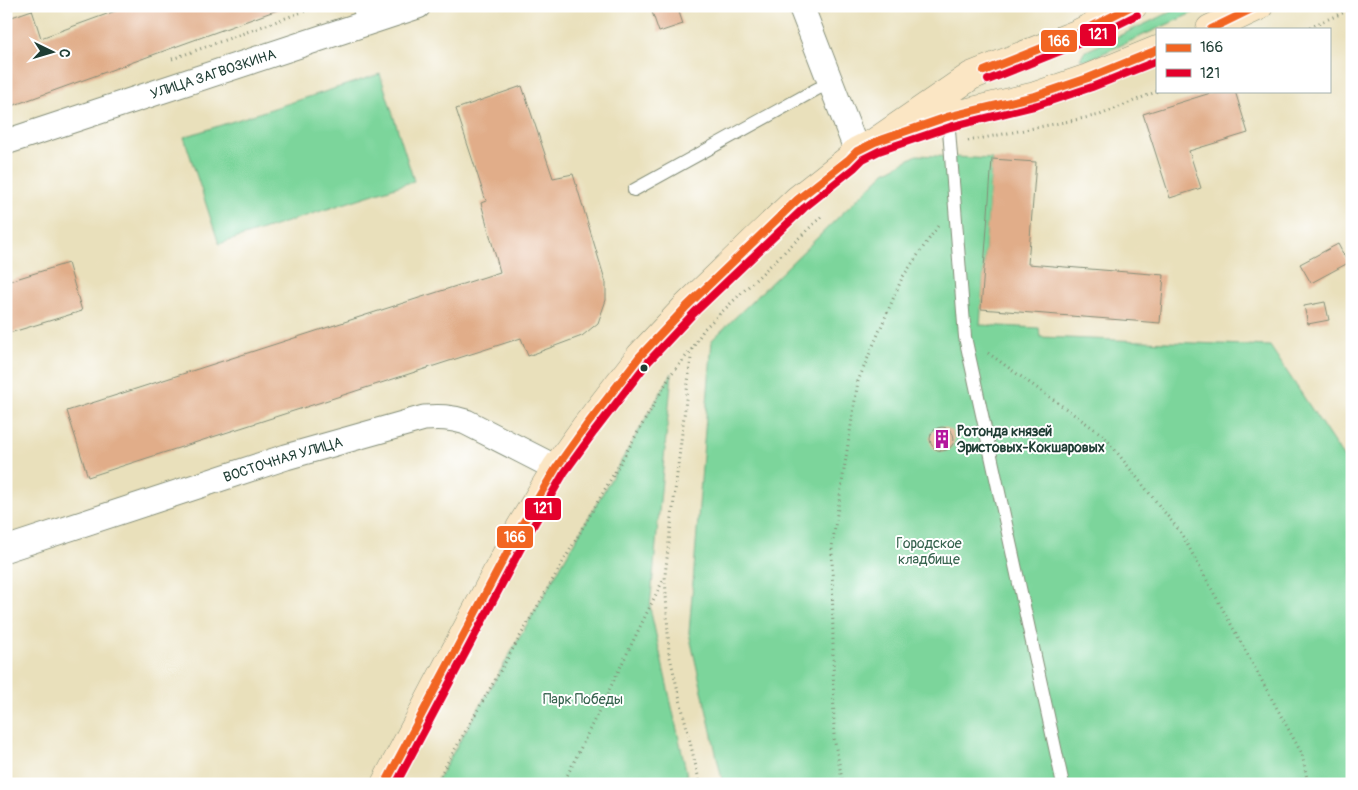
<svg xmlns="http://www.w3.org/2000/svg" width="1358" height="790" viewBox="0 0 1358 790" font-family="Pangolin,sans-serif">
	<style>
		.green { fill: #7cd59b; stroke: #4e8968 }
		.building { fill: #e1ad89 }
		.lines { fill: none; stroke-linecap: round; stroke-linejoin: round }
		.service-casing { stroke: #848e78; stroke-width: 14 }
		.minor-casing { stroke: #848e78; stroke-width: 27 }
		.secondary-casing { stroke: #848e78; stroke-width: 29 }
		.path { stroke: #848e78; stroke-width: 3; stroke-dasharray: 1 4; stroke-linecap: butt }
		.service { stroke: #fff; stroke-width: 12 }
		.minor { stroke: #fff; stroke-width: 25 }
		.secondary { stroke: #fbe6c4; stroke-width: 28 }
		.bus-1-casing { stroke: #fff; stroke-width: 11 }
		.bus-2-casing { stroke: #fff; stroke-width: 11 }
		.bus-1 { stroke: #f26522; stroke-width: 8 }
		.bus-2 { stroke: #e4002b; stroke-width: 8 }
		.bus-dot { fill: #1f3d34; stroke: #fff; stroke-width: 2 }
		.labels { text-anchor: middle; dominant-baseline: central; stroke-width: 4; stroke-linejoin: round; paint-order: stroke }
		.street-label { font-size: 14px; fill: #1f3d34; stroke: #fff }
		.poi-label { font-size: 14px; font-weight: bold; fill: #1f3d34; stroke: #fff; text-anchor: start }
		.park-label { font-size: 14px; fill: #36634e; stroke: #fff }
		.line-badge { stroke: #fff; stroke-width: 2 }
		.badge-label { font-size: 14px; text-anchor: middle; font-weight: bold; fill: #fff }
	</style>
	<rect width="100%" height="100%" fill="#fff"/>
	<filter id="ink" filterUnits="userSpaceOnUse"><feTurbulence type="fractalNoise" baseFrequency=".02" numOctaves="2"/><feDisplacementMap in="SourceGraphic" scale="10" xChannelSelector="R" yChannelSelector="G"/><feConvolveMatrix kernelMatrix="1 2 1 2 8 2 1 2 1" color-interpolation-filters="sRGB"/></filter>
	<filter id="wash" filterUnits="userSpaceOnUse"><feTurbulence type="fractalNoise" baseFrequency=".0096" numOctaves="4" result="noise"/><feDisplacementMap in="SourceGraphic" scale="20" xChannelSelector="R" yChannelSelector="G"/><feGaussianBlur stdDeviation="1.12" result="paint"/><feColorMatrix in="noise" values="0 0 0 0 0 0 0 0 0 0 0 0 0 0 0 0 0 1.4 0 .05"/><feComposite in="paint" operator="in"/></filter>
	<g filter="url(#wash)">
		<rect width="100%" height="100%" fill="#e9e0bb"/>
		<path class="green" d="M1184,6H1208L1088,60L1080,59L1084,52Z
			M380,74L414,181L219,244L184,137Z
			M917,155L992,159L980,325L1039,328L1040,337L1270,346L1352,470V784H723L689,633L712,340L885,172Z
			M672,373L650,608L689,784H435Z"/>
		<g id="blocks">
			<path class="building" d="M129,6H279L280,9L6,108V19L32,10L41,38Z
				M650,6H677L683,24L659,32Z
				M522,86L553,178L573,174L606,283V300L598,323L582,336L528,356L521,338L88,477L67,411L500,272L481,203L486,201L456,109Z
				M1217,91H1235L1248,133L1189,151L1201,188L1170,198L1143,114Z
				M992,159L1036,162L1028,264L1164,275L1160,323L981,309Z
				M1338,244L1348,263L1311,283L1300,264Z
				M68,263L82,311L6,334V282Z
				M1325,302L1329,320L1308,324L1304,306Z
				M930 439a12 12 0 1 1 24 0a12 12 0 1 1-24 0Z"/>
		</g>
	</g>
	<g filter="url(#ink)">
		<use href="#blocks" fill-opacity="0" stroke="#848e78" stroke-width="1"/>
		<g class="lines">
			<g class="service-casing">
				<path id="service" d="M358,6L364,23
					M948,117L965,337L1063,784
					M634,190L817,89L831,83"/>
			</g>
			<g class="minor-casing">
				<g id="minor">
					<path d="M801,6L857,151"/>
					<path id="s1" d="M6,142L418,6"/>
					<path id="s2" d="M6,549L286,457L424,418C439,417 451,417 466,422L556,468"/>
				</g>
			</g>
			<g class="secondary-casing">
				<path id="secondary" d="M1210,29L1259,6
					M912,129L947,117L1035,96L1088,78L1157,50
					M385,784L520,528L556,468L586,426L640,356L687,306L797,200L848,160L857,151L875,142L971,76L1079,33L1133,6"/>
			</g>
			<path class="path" d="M1305,29L1352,9
				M172,59L319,6
				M968,141L1100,115L1158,91
				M692,349L665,575L669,653L700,784
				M988,353L1104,436L1181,533L1302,754L1308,784
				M435,784L672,373L692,349L704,329L822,216
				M563,784L664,578
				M843,784L834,738L832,546L858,381L902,278L938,226"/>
			<use href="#service" class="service"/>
			<use href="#minor" class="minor"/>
			<use href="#secondary" class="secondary"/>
			<g class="bus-1-casing">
				<path id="bus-1" d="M1211,29L1258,6
					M984,71L1079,33L1132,6
					M385,784L520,528L556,468L586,426L640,356L687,306L797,200L848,160L857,151L875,142L947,117L1035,96L1088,78L1157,50"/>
			</g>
			<g class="bus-2-casing">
				<path id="bus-2" d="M988,80L1083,42L1137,15
					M396,784L529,533L564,473L594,432L648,362L694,313L804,208L854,168L863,159L879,151L950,127L1038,105L1092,87L1157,61"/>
			</g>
			<use href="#bus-1" class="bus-1"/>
			<use href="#bus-2" class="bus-2"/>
		</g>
	</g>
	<defs>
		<g id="building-bare" transform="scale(1.5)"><path d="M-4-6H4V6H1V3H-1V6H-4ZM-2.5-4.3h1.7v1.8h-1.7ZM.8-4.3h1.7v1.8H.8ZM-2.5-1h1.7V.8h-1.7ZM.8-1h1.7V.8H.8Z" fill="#b5179e" stroke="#fff" stroke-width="2.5" paint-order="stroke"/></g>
	</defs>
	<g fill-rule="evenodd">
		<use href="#building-bare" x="942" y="439"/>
	</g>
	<circle class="bus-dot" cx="644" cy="368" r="4.5"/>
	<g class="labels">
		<g class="street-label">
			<text stroke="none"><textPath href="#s1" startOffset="218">УЛИЦА ЗАГВОЗКИНА</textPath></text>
			<text stroke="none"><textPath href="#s2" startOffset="291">ВОСТОЧНАЯ УЛИЦА</textPath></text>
		</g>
		<g class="poi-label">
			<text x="957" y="431">Ротонда князей<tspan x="957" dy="16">Эристовых-Кокшаровых</tspan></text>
		</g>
		<g class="park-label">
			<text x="929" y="543">Городское<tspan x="929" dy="16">кладбище</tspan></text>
			<text x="583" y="699">Парк Победы</text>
		</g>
	</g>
	<g class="line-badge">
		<rect x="1079" y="23" width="38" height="24" rx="5" fill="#e4002b"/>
		<rect x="1040" y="29" width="38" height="24" rx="5" fill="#f26522"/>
		<rect x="524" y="497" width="38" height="24" rx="5" fill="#e4002b"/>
		<rect x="496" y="525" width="38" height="24" rx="5" fill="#f26522"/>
	</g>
	<g class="badge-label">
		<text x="1098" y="39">121</text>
		<text x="1059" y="46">166</text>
		<text x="543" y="513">121</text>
		<text x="515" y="542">166</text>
	</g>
	<rect width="1358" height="790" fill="none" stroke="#fff" stroke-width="25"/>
	<rect x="1156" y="28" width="175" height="65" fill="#ffffff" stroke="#a5b1ae"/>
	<rect x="1166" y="44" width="25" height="8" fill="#f26522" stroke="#a5b1ae"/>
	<text x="1200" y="52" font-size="15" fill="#1f3d34">166</text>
	<rect x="1166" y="69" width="25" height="8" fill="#e4002b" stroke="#a5b1ae"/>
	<text x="1200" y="78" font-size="15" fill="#1f3d34">121</text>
	<g transform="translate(52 52) rotate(95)" stroke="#ffffff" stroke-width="4" paint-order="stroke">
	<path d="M0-4L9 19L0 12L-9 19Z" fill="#1f3d34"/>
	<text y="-8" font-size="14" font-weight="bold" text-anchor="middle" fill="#1f3d34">С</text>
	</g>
</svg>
